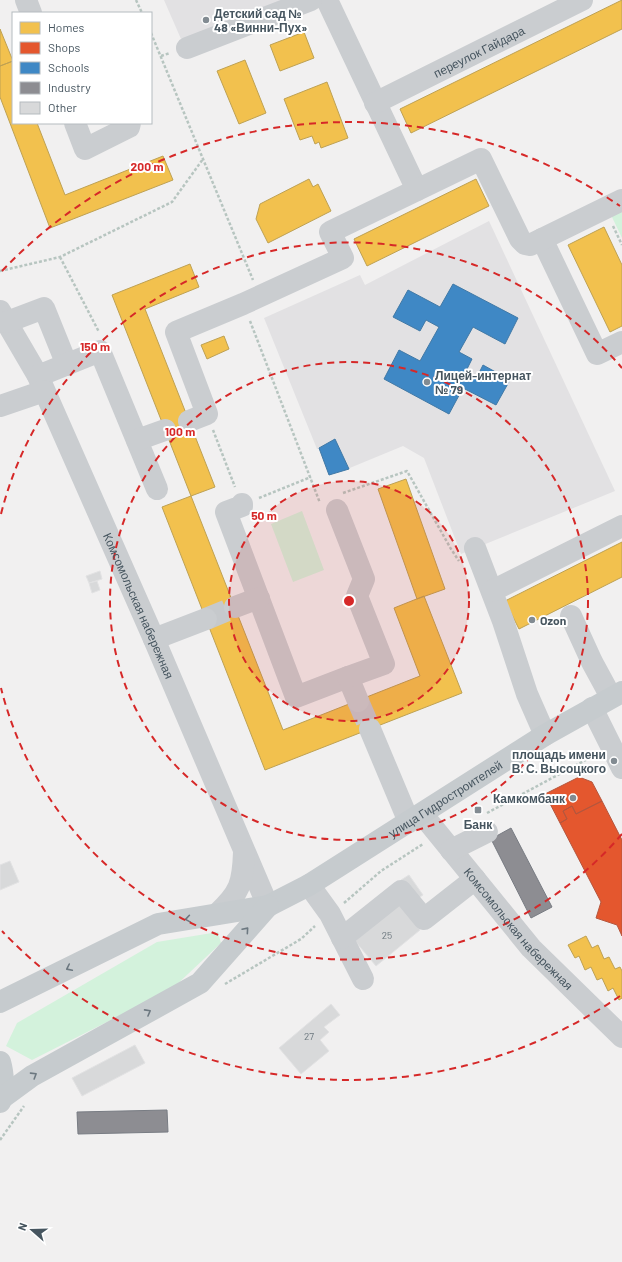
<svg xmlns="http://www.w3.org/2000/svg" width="622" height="1262" viewBox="0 0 622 1262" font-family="Barlow,sans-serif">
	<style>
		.education { fill: #e2e1e3 }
		.green { fill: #d3f2dc }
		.homes { fill: #f2c14e; stroke: #bea153 }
		.shops { fill: #e4572e; stroke: #b5563d }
		.schools { fill: #3f88c5; stroke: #4179a6 }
		.industry { fill: #8d8d92; stroke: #787c83 }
		.building { fill: #d8d9da; stroke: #e2e2e3 }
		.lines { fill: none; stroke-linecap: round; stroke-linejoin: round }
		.minor-tunnel { stroke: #c6c9cc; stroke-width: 22; stroke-dasharray: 22 11; stroke-linecap: butt }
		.path { stroke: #b7c5c0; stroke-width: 2.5; stroke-dasharray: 3 2; stroke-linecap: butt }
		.minor { stroke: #cacdd0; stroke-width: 22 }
		.major { stroke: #c6cbce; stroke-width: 22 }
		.oneway { stroke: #6c7880 }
		.ring { fill: none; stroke: #d62828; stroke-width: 2; stroke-dasharray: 7 5 }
		.poi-dot { fill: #828b92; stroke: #fff; stroke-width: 1.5 }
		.labels { text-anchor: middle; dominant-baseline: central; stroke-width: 4; stroke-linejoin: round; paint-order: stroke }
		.number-label { font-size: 10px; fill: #6b777e }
		.poi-label { font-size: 12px; font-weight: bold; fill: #46555f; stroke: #fff; text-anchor: start }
		.street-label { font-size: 12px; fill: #46555f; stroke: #fff }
		.centre { fill: #d62828; stroke: #fff; stroke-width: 2 }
		.ring-label { font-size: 12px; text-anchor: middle; font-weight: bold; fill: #d62828; stroke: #fff; stroke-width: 4; stroke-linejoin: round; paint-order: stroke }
	</style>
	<rect width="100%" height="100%" fill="#f1f0f0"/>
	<path class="education" d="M164,0H289L186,40L181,39Z
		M489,221L615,491L461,554L424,458L403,446L340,472L338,471L329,475L319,449H317L264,318L360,275L365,285Z"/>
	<path class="green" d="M622,209V238L611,215Z
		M302,511L324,570L293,582L271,524Z
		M218,932L221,943L172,989L32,1060L6,1046L17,1023L157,942Z"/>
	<path class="homes" d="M622,0V29L411,133L400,109Z
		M0,29L13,61L0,66Z
		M304,32L314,58L280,71L270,45Z
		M245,60L266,113L239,124L217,71Z
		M13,61V123H37L65,195L163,156L173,180L50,228L0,97V66Z
		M327,82L348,138L321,148L319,142L315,144L312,136L300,140L284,99Z
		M309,179L313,187L318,184L331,211L268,243L256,219L260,204Z
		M476,179L489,206L367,266L354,239Z
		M604,227L622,265V326L610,332L568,245Z
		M190,264L199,287L145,309L215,487L191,496L112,295Z
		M224,336L229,349L207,359L201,345Z
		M406,479L445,589L417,599L378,489Z
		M191,496L283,730L420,676L394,608L424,596L462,693L265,770L162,507Z
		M622,542V577L519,629L505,601Z
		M586,936L592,948L598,945L604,959L609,957L615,969L620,967L622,971V998L619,1000L613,988L608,991L602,978L597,980L591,967L585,970L579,956L575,958L568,945Z"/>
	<path class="shops" d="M579,777L592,782L602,801L576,814L572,806L563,811L567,819L560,823L545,794Z
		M602,801L622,840V936L617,925L596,918L601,902L560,823L567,819L563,811L572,806L576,814Z"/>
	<path class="schools" d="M453,284L518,318L505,344L473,327L459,352L472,359L466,371L477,377L483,365L510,380L496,405L463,388L449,414L384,379L399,350L420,361L439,327L426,320L420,331L393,317L408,290L440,307Z
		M335,439L349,469L329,475L319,448Z"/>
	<path class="industry" d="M511,828L552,907L531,918L491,839Z
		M167,1110L168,1132L78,1134L77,1112Z"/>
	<path class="building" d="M100,571L102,579L89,583L86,576Z
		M97,581L100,590L92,593L89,583Z
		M10,861L19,882L0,890V865Z
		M409,875L423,895L415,900L401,880Z
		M399,904L420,930L376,966L355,941Z
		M331,1004L340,1015L324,1027L329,1032L320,1040L329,1051L301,1074L279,1048Z
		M135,1045L145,1063L82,1096L72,1078Z"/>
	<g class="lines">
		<path class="minor-tunnel" d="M206,619L235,607
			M358,701L370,729"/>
		<path class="path" d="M136,0L142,13
			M151,33L253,280
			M161,56L170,53
			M613,226L622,245
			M60,257L99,332
			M0,271L60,257L172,202L203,159
			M250,321L320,503
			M213,430L235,487
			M343,493L407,471L451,549L459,561
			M259,498L311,477
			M487,813L595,755
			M344,903L381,871L423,844
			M225,984L301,939L315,926
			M0,1140L24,1106"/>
		<g class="minor">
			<path d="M26,0L31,13"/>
			<path d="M327,0L417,190"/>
			<path d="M187,48L311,0"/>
			<path id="s1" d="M375,103L582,0"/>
			<path d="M75,123L85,149L129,127L130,123"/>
			<path d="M542,239L597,354L622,342"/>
			<path id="s2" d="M0,311L38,376L154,639L268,906"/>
			<path d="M7,322L44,308L67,365"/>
			<path d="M38,376L100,351L157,489"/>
			<path d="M0,406L44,391"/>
			<path d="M189,421L207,414L176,332L243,304L343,258L330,232L481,159L520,239L525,244L530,245L622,200"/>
			<path d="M137,440L165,430"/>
			<path d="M242,504V506L226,512L296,697L348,677L358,701"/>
			<path d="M337,510L364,579L357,596L384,664L348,677"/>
			<path d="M475,548L503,621L527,694L545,735"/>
			<path d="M492,591L622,526"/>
			<path d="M235,607L259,598"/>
			<path d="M571,616L592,662L611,697"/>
			<path d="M154,639L206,619"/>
			<path d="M592,708L622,768"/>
			<path d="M370,729L409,822"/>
			<path id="s3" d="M422,814L531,948L622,1037"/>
			<path d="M451,850L487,832"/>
			<path d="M309,885L330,914L363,979"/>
			<path d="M217,914C240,893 243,883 244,852"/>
			<path d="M342,938L401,891L424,919L475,879"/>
		</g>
		<g class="major">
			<path id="s4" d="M0,1002L158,924L268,906L309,885L545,735L622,692"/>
			<path d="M0,1062C3,1072 5,1093 0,1102"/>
			<path d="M2,1098L32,1076L200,983L268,906"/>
		</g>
	</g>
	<defs><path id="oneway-chevron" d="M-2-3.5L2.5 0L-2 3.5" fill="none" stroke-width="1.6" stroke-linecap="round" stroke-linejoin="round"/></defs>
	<g class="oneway">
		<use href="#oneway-chevron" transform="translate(188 919) rotate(171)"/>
		<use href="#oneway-chevron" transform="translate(246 930) rotate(-49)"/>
		<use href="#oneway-chevron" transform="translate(69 968) rotate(154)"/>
		<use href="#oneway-chevron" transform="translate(148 1012) rotate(-29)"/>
		<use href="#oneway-chevron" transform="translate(34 1075) rotate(-32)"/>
	</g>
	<circle cx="349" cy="601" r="120" fill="#d62828" fill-opacity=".12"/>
	<g class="ring">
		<circle cx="349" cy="601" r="120"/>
		<circle cx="349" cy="601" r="239"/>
		<path d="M622 834A359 359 0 0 1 1 688M1 514A359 359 0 0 1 622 368"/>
		<path d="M620 996A479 479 0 0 1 2 931M2 271A479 479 0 0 1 620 206"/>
	</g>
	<g class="poi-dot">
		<circle cx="206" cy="20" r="4"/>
		<circle cx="427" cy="382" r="4"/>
		<circle cx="532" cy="620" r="4"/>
		<circle cx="614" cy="761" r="4"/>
		<circle cx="573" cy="798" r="4"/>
		<rect x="474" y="806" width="8" height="8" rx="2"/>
	</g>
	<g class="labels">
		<g class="number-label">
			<text x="387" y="935">25</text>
			<text x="309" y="1036">27</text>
		</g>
		<g class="poi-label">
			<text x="214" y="13">Детский сад №<tspan x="214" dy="14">48 «Винни-Пух»</tspan></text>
			<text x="435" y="375">Лицей-интернат<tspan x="435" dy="14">№ 79</tspan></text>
			<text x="540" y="620">Ozon</text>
			<text x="606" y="754" text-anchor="end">площадь имени<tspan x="606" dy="14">В. С. Высоцкого</tspan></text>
			<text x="565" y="798" text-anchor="end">Камкомбанк</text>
			<text x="478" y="824" text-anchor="middle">Банк</text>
		</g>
		<g class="street-label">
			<text stroke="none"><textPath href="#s1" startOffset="116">переулок Гайдара</textPath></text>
			<text stroke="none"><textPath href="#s2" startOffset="326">Комсомольская набережная</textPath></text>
			<text stroke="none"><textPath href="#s4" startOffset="495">улица Гидростроителей</textPath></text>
			<text stroke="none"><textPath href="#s3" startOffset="150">Комсомольская набережная</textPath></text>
		</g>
	</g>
	<circle cx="349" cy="601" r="6" class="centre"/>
	<g class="ring-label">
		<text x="147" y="171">200 m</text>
		<text x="95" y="351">150 m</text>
		<text x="180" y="436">100 m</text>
		<text x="264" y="520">50 m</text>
	</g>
	<rect x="12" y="12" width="140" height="112" fill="#ffffff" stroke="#b5bbbf"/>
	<rect x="20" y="22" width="20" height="12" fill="#f2c14e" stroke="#b5bbbf"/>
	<text x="48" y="32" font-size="12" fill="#46555f">Homes</text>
	<rect x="20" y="42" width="20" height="12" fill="#e4572e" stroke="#b5bbbf"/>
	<text x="48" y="52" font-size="12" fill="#46555f">Shops</text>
	<rect x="20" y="62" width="20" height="12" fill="#3f88c5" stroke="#b5bbbf"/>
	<text x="48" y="72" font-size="12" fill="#46555f">Schools</text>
	<rect x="20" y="82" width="20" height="12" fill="#8d8d92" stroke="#b5bbbf"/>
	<text x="48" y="92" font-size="12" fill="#46555f">Industry</text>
	<rect x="20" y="102" width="20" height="12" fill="#d8d9da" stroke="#b5bbbf"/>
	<text x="48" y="112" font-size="12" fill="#46555f">Other</text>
	<g transform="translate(32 1230) rotate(290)" stroke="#ffffff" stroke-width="3" paint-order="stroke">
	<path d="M0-3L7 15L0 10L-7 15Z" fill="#46555f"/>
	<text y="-6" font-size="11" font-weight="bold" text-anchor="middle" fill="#46555f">N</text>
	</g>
</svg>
